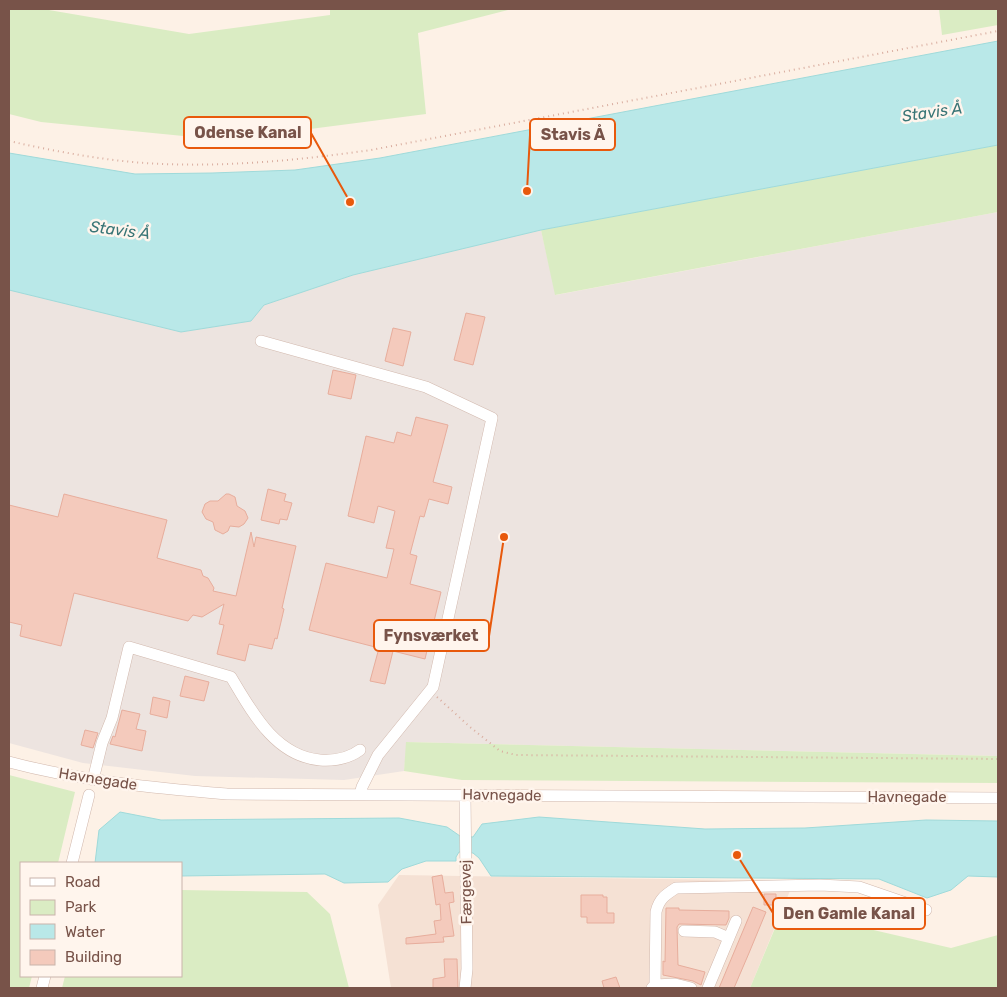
<svg xmlns="http://www.w3.org/2000/svg" width="1007" height="997" viewBox="0 0 1007 997" font-family="Rubik,sans-serif">
	<style>
		.residential { fill: #f5e1d4 }
		.industrial { fill: #ede4e0 }
		.green { fill: #daecc3 }
		.water { fill: #b9e8e8; stroke: #9fdada }
		.building { fill: #f4cabc; stroke: #e7ad9c }
		.lines { fill: none; stroke-linecap: round; stroke-linejoin: round }
		.minor-casing { stroke: #d2b9ae; stroke-width: 12 }
		.path { stroke: #d9ad9f; stroke-width: 2; stroke-dasharray: 1 4; stroke-linecap: butt }
		.minor { stroke: #fff; stroke-width: 11 }
		.labels { text-anchor: middle; dominant-baseline: central; stroke-width: 5; stroke-linejoin: round; paint-order: stroke }
		.street-label { font-size: 15px; fill: #785349; stroke: #fff5ed }
		.water-label { font-size: 16px; font-style: italic; fill: #397576; stroke: #fff5ed }
		.leader { fill: none; stroke: #e8590c; stroke-width: 2 }
		.callout-dot { fill: #e8590c; stroke: #fff5ed; stroke-width: 2 }
		.callout { fill: #fff5ed; stroke: #e8590c; stroke-width: 2 }
		.callout-label { font-size: 16px; text-anchor: middle; font-weight: bold; fill: #785349 }
	</style>
	<rect width="100%" height="100%" fill="#fdf1e6"/>
	<path class="residential" d="M399,875L794,881L750,988H391L378,905Z"/>
	<path class="industrial" d="M998,212V756L407,742L404,771L344,780L195,776L83,763L9,743V290L182,332L250,321L264,305L353,275L541,230L556,295Z"/>
	<path class="green" d="M9,9H43L189,34L330,15V9H512L418,33L426,114L224,140L41,122L9,114Z
		M939,9H998V25L942,35Z
		M998,145V212L555,295L541,230Z
		M406,742L998,756V783L462,780L404,771Z
		M9,775L75,792L58,863H21V976H32L29,988H9Z
		M181,890L307,892L330,914L349,988H62L65,976H181Z
		M783,909L951,948L998,935V988H750Z"/>
	<path class="water" d="M998,41V145L541,230L353,275L264,305L251,321L181,332L9,290V153L135,174L212,173L295,170L380,158Z
		M120,812L161,820L399,818L447,827L460,836L473,837L482,824L539,817L705,829L805,828L926,820L998,821V877L968,876L951,890L927,898L879,879L491,876L479,858L473,853L459,852L456,857V861H426L402,869L388,882L344,883L325,874L181,876V863H95L99,830Z"/>
	<path class="building" d="M466,313L485,317L473,365L454,360Z
		M393,328L411,332L403,366L385,361Z
		M333,370L356,375L351,399L328,394Z
		M416,417L448,425L433,482L452,487L448,504L429,499L424,517L420,516L410,554L417,556L410,584L441,592L425,659L393,651L385,684L370,681L379,648L309,630L326,563L387,578L394,549L386,548L395,511L378,506L374,523L348,516L366,436L394,443L397,432L411,436Z
		M268,489L286,494L284,501L292,503L287,520L280,519L279,524L261,520Z
		M64,494L167,520L157,558L201,570L203,576L208,578L214,588L213,591L236,596L251,532L254,547L256,537L296,546L282,608L284,609L277,639L275,638L272,649L249,644L245,661L217,654L224,625L219,624L224,604L202,617L193,615L188,621L74,593L61,646L20,636L22,625L9,622V505L58,517Z
		M226,494H229L235,497L237,506L245,511L248,518L244,524L239,527L230,526L228,531L223,534L215,530L213,522L206,519L202,512L205,504L210,501H218Z
		M185,676L209,682L204,701L180,696Z
		M153,697L170,701L167,718L150,714Z
		M122,710L140,714L136,729L146,731L142,751L110,744L113,736L115,737Z
		M85,730L98,733L93,748L81,745Z
		M442,875L445,893L453,892L454,902L449,903L454,936L443,937L444,942L406,944V938L436,934L434,921L441,920L440,904L436,905L432,877Z
		M764,894H776V905H764Z
		M581,895H603V897H607V913H614V923H587V917H581Z
		M753,907L766,912L749,953L734,988H719Z
		M666,908H679V910L729,911V918L726,925L679,924L677,927L678,965L705,972L701,985L693,981L663,975V961L665,962Z
		M444,959H457L458,988H433V979L445,977Z
		M616,977L620,988H604L602,981Z"/>
	<g class="lines">
		<g class="minor-casing">
			<path id="minor" d="M261,341L426,387L492,418L433,687L378,755L362,787L360,794
				M9,762C80,781 154,788 227,794L998,798
				M93,780L102,743L112,718L129,647L231,677C252,712 275,756 320,760C335,761 348,759 360,750
				M465,795L467,969L465,988
				M72,863L89,795
				M684,931L715,932L729,938
				M655,985L656,912C659,899 665,895 676,888L820,885L859,887L926,910
				M42,988L45,976
				M652,988L655,985L675,984L691,988
				M708,988L736,921"/>
		</g>
		<path class="path" d="M9,141C49,150 91,158 132,162C212,169 293,161 371,150L998,31
			M437,697L470,727L500,751L516,755L998,759"/>
		<use href="#minor" class="minor"/>
	</g>
	<g class="labels">
		<g class="street-label">
			<text transform="translate(98 779) rotate(9)">Havnegade</text>
			<text transform="translate(502 795) rotate(1)">Havnegade</text>
			<text x="907" y="797">Havnegade</text>
			<text transform="translate(466 892) rotate(-91)">Færgevej</text>
		</g>
		<g class="water-label">
			<text transform="translate(932 112) rotate(-8)">Stavis Å</text>
			<text transform="translate(120 230) rotate(7)">Stavis Å</text>
		</g>
	</g>
	<path class="leader" d="M350 202L311 133M527 191L530 135M504 537L489 636M737 855L773 913"/>
	<g class="callout-dot">
		<circle cx="350" cy="202" r="5"/>
		<circle cx="527" cy="191" r="5"/>
		<circle cx="504" cy="537" r="5"/>
		<circle cx="737" cy="855" r="5"/>
	</g>
	<g class="callout">
		<rect x="184" y="117" width="127" height="31" rx="5"/>
		<rect x="530" y="119" width="85" height="31" rx="5"/>
		<rect x="374" y="620" width="115" height="31" rx="5"/>
		<rect x="773" y="898" width="152" height="31" rx="5"/>
	</g>
	<g class="callout-label">
		<text x="248" y="138">Odense Kanal</text>
		<text x="573" y="140">Stavis Å</text>
		<text x="431" y="641">Fynsværket</text>
		<text x="849" y="919">Den Gamle Kanal</text>
	</g>
	<rect width="1007" height="997" fill="none" stroke="#785349" stroke-width="20"/>
	<rect x="20" y="862" width="162" height="115" fill="#fff5ed" stroke="#c9b4ab"/>
	<rect x="30" y="878" width="25" height="8" fill="#ffffff" stroke="#c9b4ab"/>
	<text x="65" y="887" font-size="15" fill="#785349">Road</text>
	<rect x="30" y="900" width="25" height="15" fill="#daecc3" stroke="#c9b4ab"/>
	<text x="65" y="912" font-size="15" fill="#785349">Park</text>
	<rect x="30" y="924" width="25" height="15" fill="#b9e8e8" stroke="#c9b4ab"/>
	<text x="65" y="937" font-size="15" fill="#785349">Water</text>
	<rect x="30" y="950" width="25" height="15" fill="#f4cabc" stroke="#c9b4ab"/>
	<text x="65" y="962" font-size="15" fill="#785349">Building</text>
</svg>
